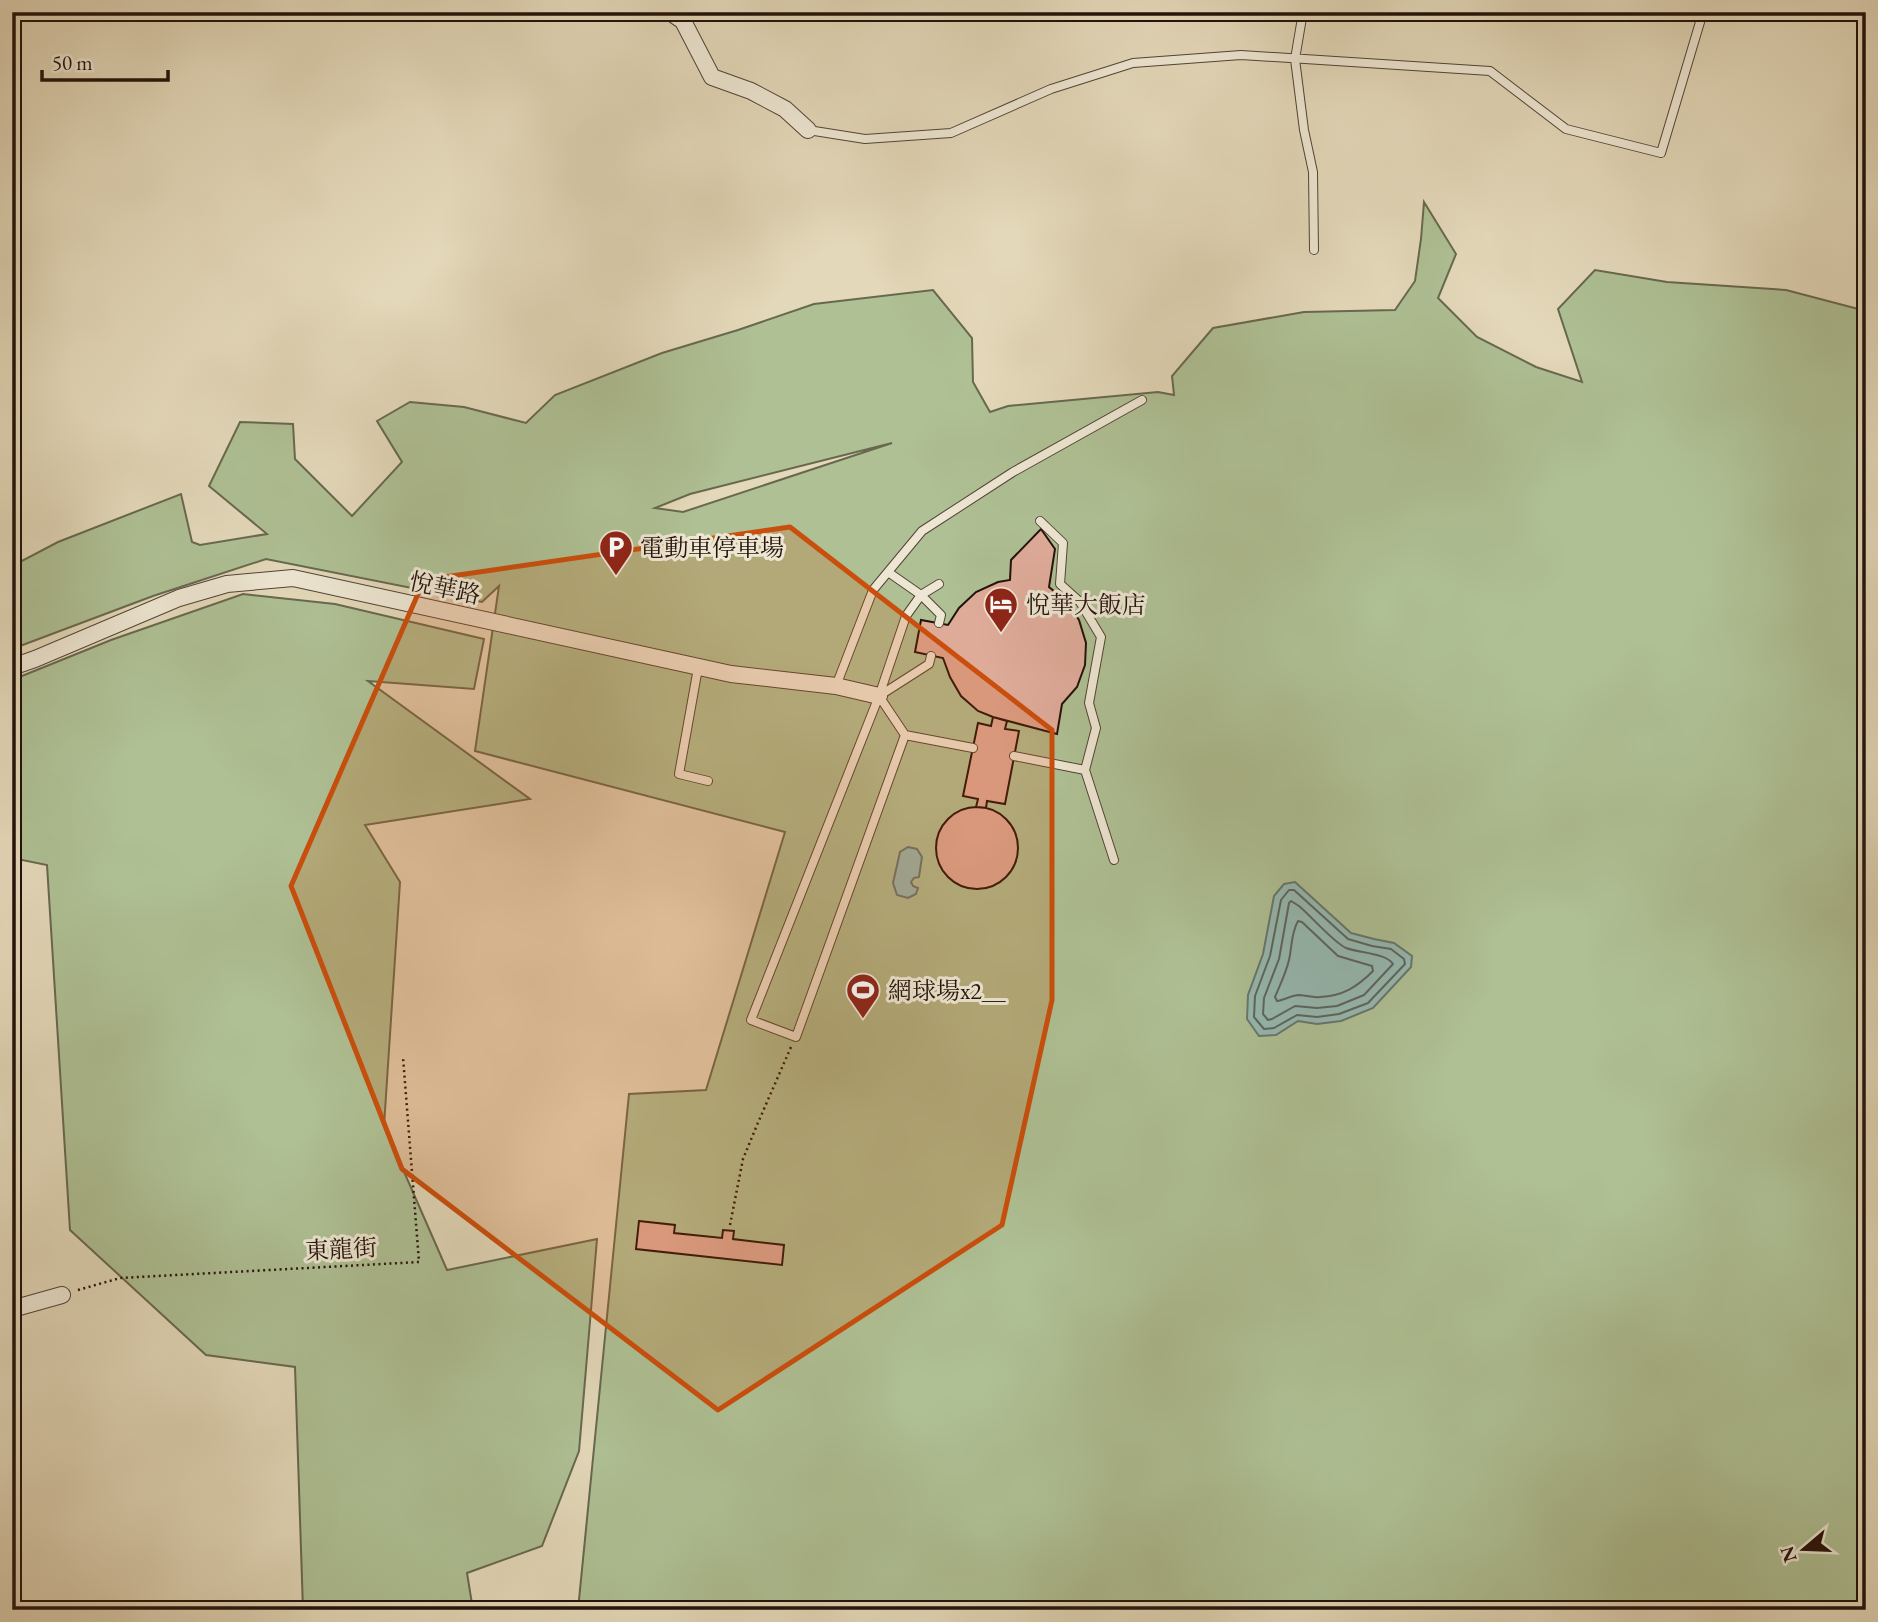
<svg xmlns="http://www.w3.org/2000/svg" width="1878" height="1622" viewBox="0 0 1878 1622" font-family="'EB Garamond','Noto Serif TC',serif">
	<style>
		.green { fill: #aec094; stroke: #68684f; stroke-width: 2; fill-rule: evenodd }
		.water { fill: #95b9b1; stroke: #67766e; stroke-width: 2 }
		.lines { fill: none; stroke-linecap: round; stroke-linejoin: round }
		.shore { stroke: #5c655e; stroke-width: 2 }
		.building { fill: #deab99; stroke: #23110a; stroke-width: 2 }
		.service-casing { stroke: #534336; stroke-width: 10 }
		.minor-casing { stroke: #534336; stroke-width: 18 }
		.path { stroke: #23110a; stroke-width: 2.5; stroke-dasharray: 2 3.5; stroke-linecap: butt }
		.service { stroke: #ede6d2; stroke-width: 8 }
		.minor { stroke: #ede6d2; stroke-width: 16 }
		.marked { fill: #ca4e0c; fill-opacity: 0.2; stroke: #ca4e0c; stroke-width: 5; stroke-linejoin: round }
		.labels { text-anchor: middle; dominant-baseline: central; stroke-width: 6; stroke-linejoin: round; paint-order: stroke }
		.poi-label { font-size: 24px; fill: #23110a; stroke: #ede6d2; text-anchor: start }
		.street-label { font-size: 24px; fill: #23110a; stroke: #ede6d2 }
	</style>
	<rect width="100%" height="100%" fill="#e3d8b9"/>
	<filter id="stains"><feTurbulence type="fractalNoise" baseFrequency=".00286" numOctaves="4"/><feColorMatrix values="0 0 0 0 .2 0 0 0 0 .09 0 0 0 0 .02 0 0 0 .5 -.17"/></filter>
	<radialGradient id="worn" r=".72"><stop offset=".6" stop-color="#630" stop-opacity="0"/><stop offset="1" stop-color="#630" stop-opacity=".3"/></radialGradient>
	<path class="green" d="M1424,202L1456,254L1438,298L1477,337L1536,367L1582,382L1558,309L1595,270L1667,282L1786,290L1866,311V1610H578L629,1094L706,1090L785,832L475,751L499,586L482,602L266,559L153,596L12,649V566L58,542L181,494L192,542L200,545L267,534L209,486L240,422L293,424L295,459L352,516L402,462L377,421L410,402L464,407L526,423L555,395L662,353L738,330L814,304L933,290L972,338L973,382L990,412L1008,406L1158,392L1174,395L1172,376L1213,328L1304,312L1395,310L1415,281L1421,239ZM892,443L683,512L655,508L690,494Z
		M243,594L335,604L484,639L474,689L368,681L530,799L365,825L400,882L384,1126L447,1270L597,1239L579,1451L542,1546L467,1573L473,1610H303L295,1367L206,1355L70,1230L47,865L12,858V680L111,640Z"/>
	<path class="water" d="M908,847L917,849L922,857L919,877L914,878L911,882L913,886L918,888L916,894L908,898L897,895L893,883L900,852Z
		M1295,882L1351,933L1374,939L1394,943L1412,956L1411,967L1373,1008L1341,1021L1317,1024L1298,1021L1276,1035L1259,1036L1247,1019L1248,995L1263,954L1274,896L1284,884Z"/>
	<g class="lines">
		<path class="shore" d="M1289,890H1294L1348,939L1372,946L1391,949L1404,959L1405,964L1368,1003L1339,1014L1317,1017L1297,1015L1274,1028L1264,1029L1254,1017L1255,996L1270,956L1281,900Z
			M1291,901L1299,906C1311,916 1333,942 1346,948C1359,953 1386,953 1393,964L1364,995L1337,1006L1317,1008L1295,1006L1272,1019L1268,1020L1263,1014L1264,998L1279,959L1289,903Z
			M1298,921L1302,922L1338,956L1372,966L1373,971C1357,987 1343,996 1320,997C1312,998 1305,995 1298,995C1290,996 1284,1000 1277,1001L1275,997C1280,985 1286,973 1289,960C1292,947 1291,933 1298,921Z"/>
	</g>
	<path class="building" d="M1041,529L1055,549L1049,587L1065,600L1079,620L1086,643L1085,665L1077,687L1062,704L1057,734L993,717L978,711L961,696L950,677L943,658L915,652L921,620L948,625L959,608L976,592L998,582L1010,580L1011,560Z
		M993,717L1007,721L1005,729L1019,731L1005,804L987,801L986,808L976,807L978,799L963,796L978,723L991,726Z
		M936 848a41 41 0 1 1 82 0a41 41 0 1 1-82 0Z
		M639,1221L675,1225L674,1233L722,1238L723,1230L734,1231L733,1239L784,1245L782,1265L636,1249Z"/>
	<g class="lines">
		<g class="service-casing">
			<path id="service" d="M1303,12L1295,59L1304,130L1313,172L1314,250
				M808,130L865,139L951,133L1051,89L1133,63L1241,55L1490,71L1566,129L1661,153L1703,12
				M888,572L921,595L941,615L939,623
				M939,584L921,595L906,616L879,696L905,735L973,748
				M698,668L679,774L708,781
				M836,686L873,590L922,531L1013,472L1142,400
				M905,735L796,1037L751,1020L879,696L929,664L931,656
				M1014,756L1085,770L1096,728L1089,703L1101,637L1080,602L1060,584L1063,543L1040,521
				M1085,770L1114,860"/>
		</g>
		<g class="minor-casing">
			<path id="minor" d="M670,12L683,21L712,77L751,91L785,109L808,130
				M12,667L35,659L179,598L227,584L293,578L731,674L836,686L879,696
				M12,1309L62,1295"/>
		</g>
		<path class="path" d="M730,1225L743,1159L757,1125L791,1047
			M78,1290L120,1278L419,1262L403,1057"/>
		<use href="#service" class="service"/>
		<use href="#minor" class="minor"/>
	</g>
	<path class="marked" d="M790,527L1052,730V1000L1002,1225L718,1410L402,1169L291,886L424,580Z"/>
	<defs>
		<g id="parking-pin" transform="scale(1.75)"><path d="M0 17L-7.5 6A9.5 9.5 0 1 1 7.5 6Z" fill="#8f2418" stroke="#ede6d2"/><path d="M-3.5-5.5H1a3.5 3.5 0 0 1 0 7H-1V5.5H-3.5ZM-1-3.4V-.6H.8a1.4 1.4 0 0 0 0-2.8Z" fill="#fff"/></g>
		<g id="hotel-pin" transform="scale(1.75)"><path d="M0 17L-7.5 6A9.5 9.5 0 1 1 7.5 6Z" fill="#8f2418" stroke="#ede6d2"/><path d="M-6-4.5h1.5V1H6V5H4.5V3h-9V5H-6ZM-4 0a1.8 1.8 0 1 1 3.6 0ZM.5 0V-2.5h3Q6-2.5 6 0Z" fill="#fff"/></g>
		<g id="stadium-pin" transform="scale(1.75)"><path d="M0 17L-7.5 6A9.5 9.5 0 1 1 7.5 6Z" fill="#8f2418" stroke="#ede6d2"/><path d="M0-5a6.5 5 0 1 0 0 10a6.5 5 0 1 0 0-10ZM-3.5-1.8h7v3.6h-7Z" fill="#fff"/></g>
	</defs>
	<g fill-rule="evenodd">
		<use href="#parking-pin" x="616" y="547"/>
		<use href="#hotel-pin" x="1001" y="604"/>
		<use href="#stadium-pin" x="863" y="990"/>
	</g>
	<g class="labels">
		<g class="poi-label">
			<text x="640" y="547">電動車停車場</text>
			<text x="1026" y="604">悅華大飯店</text>
			<text x="888" y="990">網球場x2＿</text>
		</g>
		<g class="street-label">
			<text transform="translate(445 588) rotate(12)">悅華路</text>
			<text transform="translate(341 1249) rotate(-3)">東龍街</text>
		</g>
	</g>
	<rect width="1878" height="1622" fill="none" stroke="#e3d8b9" stroke-width="42"/>
	<rect x="14" y="14" width="1850" height="1594" fill="none" stroke="#23110a" stroke-width="3.5"/>
	<rect x="21" y="21" width="1836" height="1580" fill="none" stroke="#23110a" stroke-width="2"/>
	<g transform="translate(1804 1549) rotate(251)" stroke="#ede6d2" stroke-width="5" paint-order="stroke">
	<path d="M0-5L12 26L0 18L-12 26Z" fill="#23110a"/>
	<text y="-10" font-size="19" font-weight="bold" text-anchor="middle" fill="#23110a">N</text>
	</g>
	<path d="M42 70v10h126v-10" fill="none" stroke="#23110a" stroke-width="3.5"/>
	<text x="52" y="70" font-size="21" fill="#23110a" stroke="#ede6d2" stroke-width="5" paint-order="stroke">50 m</text>
	<rect width="100%" height="100%" filter="url(#stains)"/>
	<rect width="100%" height="100%" fill="url(#worn)"/>
</svg>
